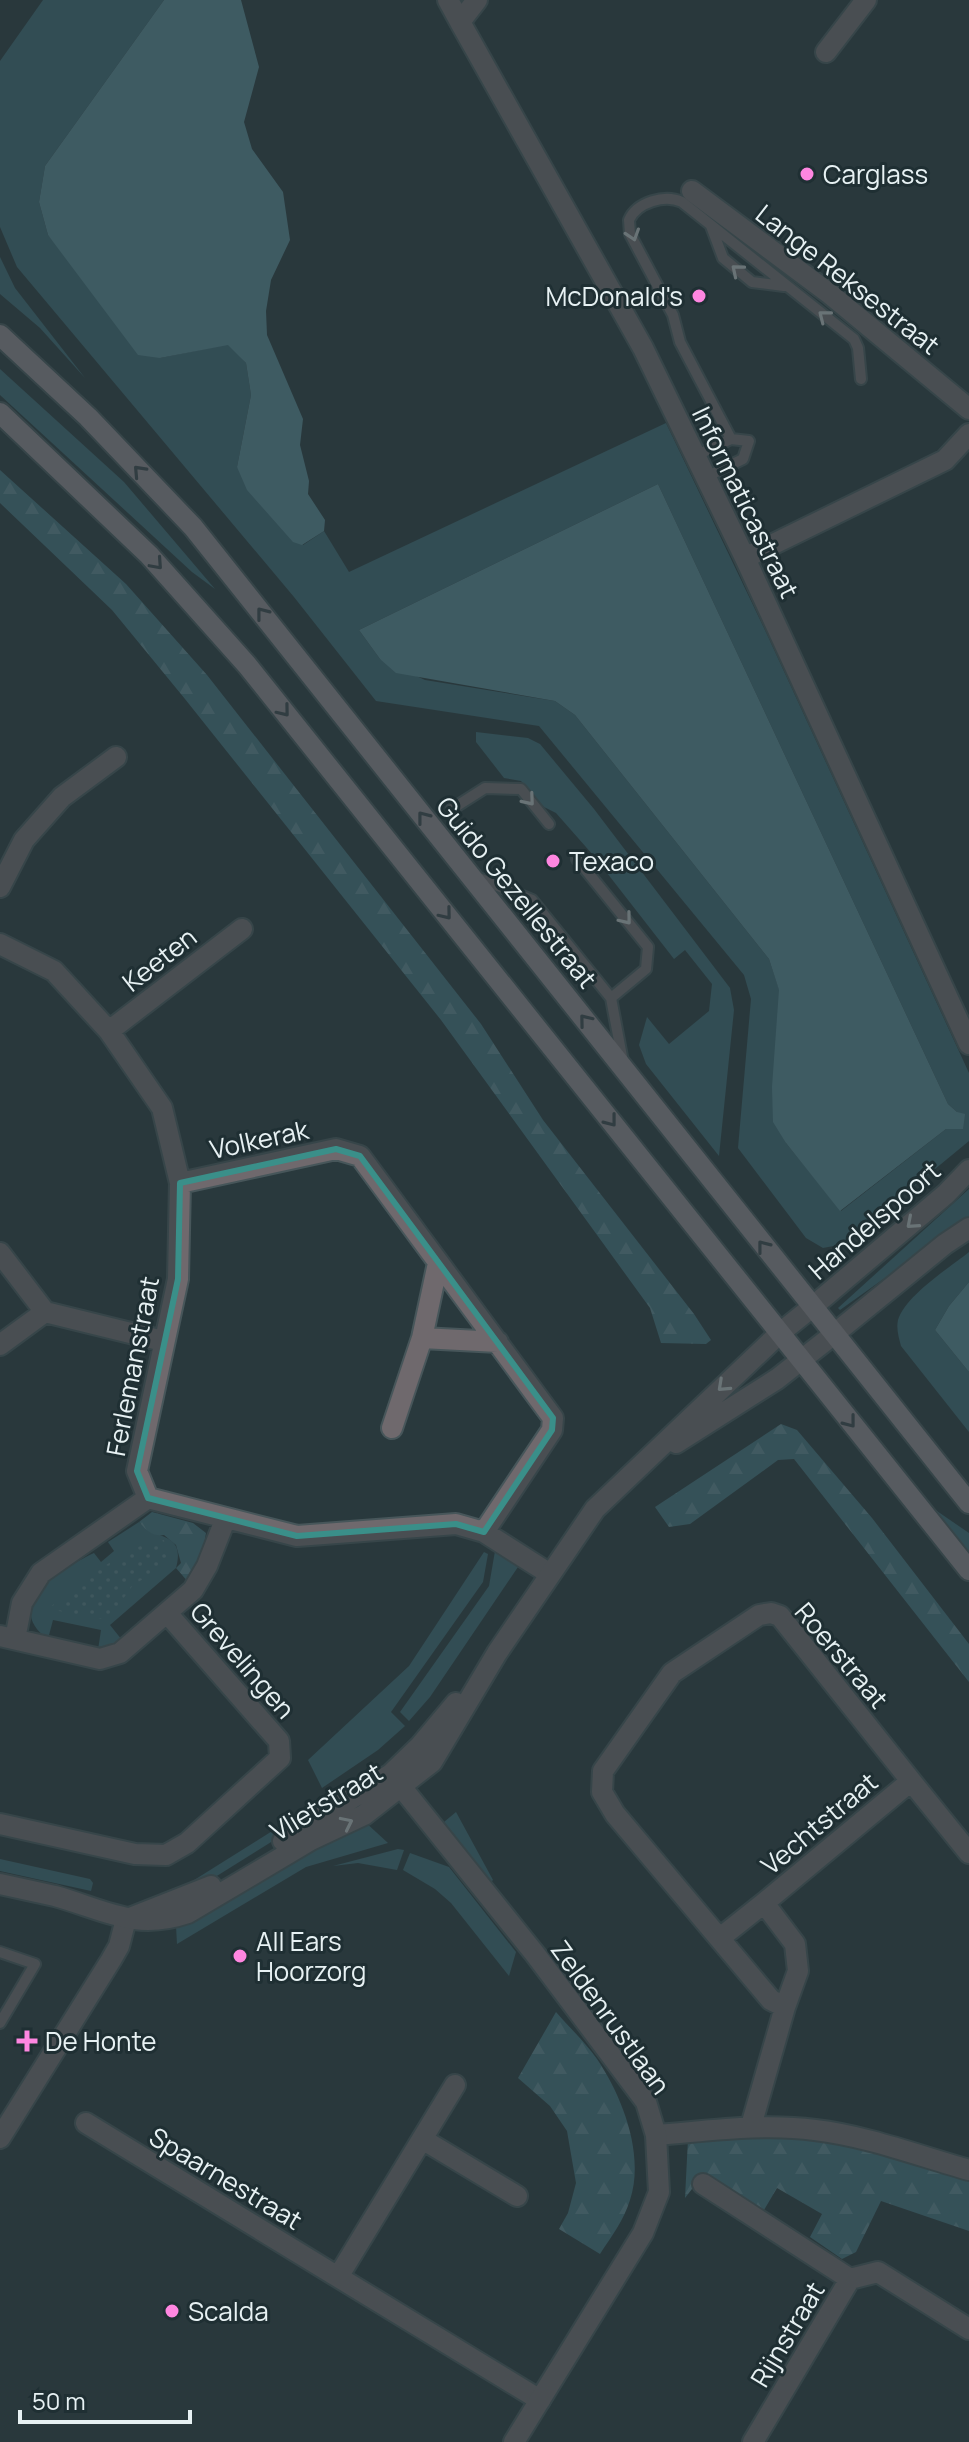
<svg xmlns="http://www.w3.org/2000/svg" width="969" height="2442" viewBox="0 0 969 2442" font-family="Manrope,sans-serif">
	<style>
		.grass { fill: #3d6671; fill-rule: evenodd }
		.forest { fill: url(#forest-firs) }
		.park { fill: url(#park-dots) }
		.water { fill: #588591 }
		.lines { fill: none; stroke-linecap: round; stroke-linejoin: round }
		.service-casing { stroke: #47565a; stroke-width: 14 }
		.minor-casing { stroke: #47565a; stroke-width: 24 }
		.tertiary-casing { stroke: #47565a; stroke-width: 24 }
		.secondary-casing { stroke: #47565a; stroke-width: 24 }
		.service { stroke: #6f696d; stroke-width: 10 }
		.minor { stroke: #6f696d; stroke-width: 20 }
		.tertiary { stroke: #6f696d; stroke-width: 20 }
		.secondary { stroke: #8f858c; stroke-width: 20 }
		.oneway { stroke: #b7bbbd }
		.oneway2 { stroke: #3b4449 }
		.marked { fill: none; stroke: #3a8f89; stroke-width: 6; stroke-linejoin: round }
		.poi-dot { fill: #fe86e0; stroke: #1f2f33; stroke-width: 3 }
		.labels { text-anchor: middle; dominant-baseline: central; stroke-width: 6; stroke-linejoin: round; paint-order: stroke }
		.poi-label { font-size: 26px; fill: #e7f1f3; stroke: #1f2f33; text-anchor: start }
		.street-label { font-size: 26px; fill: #e7f1f3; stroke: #1f2f33 }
	</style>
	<defs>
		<pattern id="forest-firs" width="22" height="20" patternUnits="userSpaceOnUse" patternTransform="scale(2)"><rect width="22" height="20" fill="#436f7b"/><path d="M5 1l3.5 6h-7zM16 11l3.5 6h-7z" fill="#5e848e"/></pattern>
		<pattern id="park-dots" width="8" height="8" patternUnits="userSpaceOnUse" patternTransform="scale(2)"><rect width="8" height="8" fill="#3d6671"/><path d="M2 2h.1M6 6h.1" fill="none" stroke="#597c86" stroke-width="1.8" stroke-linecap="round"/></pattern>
	</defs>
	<rect width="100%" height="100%" fill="#29393d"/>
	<path class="grass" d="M43,0H164L45,166L39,202L48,235L160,358L229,344L246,363L251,395L237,467L303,545L324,531L349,572L666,423L765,630L969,1073V1141L844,1244L823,1248L806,1238L738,1148L751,999L744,975L539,726L376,701L294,597L17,267L0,227V61ZM658,484L948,1104L957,1112L946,1129L841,1211L786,1143L779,989L769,959L575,715L555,701L425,680L380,659L359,630Z
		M0,257L15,288L85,378L40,328L0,294Z
		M0,369L124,482L215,589L192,572L0,395Z
		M476,732L528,738L540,744L594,809L730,988L734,1010L719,1156L646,1064L639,1045L647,1017L669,1044L709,1011L712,984L685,950L674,959L593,855L556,813L544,807L521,781L504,778L476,742Z
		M969,1189V1218L840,1310L838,1308Z
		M969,1252V1282L949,1306L935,1330L969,1372V1432L901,1346C899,1338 896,1329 898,1320C906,1295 949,1268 969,1252Z
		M934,1509L969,1533V1553Z
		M139,1522C155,1541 186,1531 176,1568L110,1625L122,1640L113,1648L98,1650L101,1630L53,1620L48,1639C0,1605 64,1567 94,1553L101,1562L114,1551L108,1542Z
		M495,1551L518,1567L430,1697L409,1721L400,1712L489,1586Z
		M484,1552L488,1554L483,1582L391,1712L405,1726L378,1750L322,1788L308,1760L409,1666Z
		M339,1789L343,1790L346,1795L204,1884L172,1894V1889L191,1882Z
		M456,1812L493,1880L491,1882L444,1822Z
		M364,1821L388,1843L306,1867L177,1944L176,1926Z
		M398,1849L404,1850L397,1870L358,1863L333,1866Z
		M410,1853L449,1867L516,1952L509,1976L451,1903L435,1889L403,1870Z
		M0,1859L90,1879L93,1883L91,1891L0,1871Z"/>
	<path class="forest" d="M0,470L126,584L207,675L481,1024L543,1120L694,1314L711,1340L706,1344L661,1343L650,1308L441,1020L185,699L112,610L0,503Z
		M781,1424L797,1430L872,1518L969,1644V1682L794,1459L778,1460L690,1524L669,1527L655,1507Z
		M152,1512L193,1523L206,1533L201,1563L189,1583L176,1568L181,1563L176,1545L164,1535C153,1537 146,1530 139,1522Z
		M556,2012C569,2027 585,2042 597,2059C622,2096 645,2154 630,2200C624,2220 611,2237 600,2254L559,2229L568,2213L576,2183L567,2131L550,2106L518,2078Z
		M780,2135L837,2139L969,2181V2231L881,2201L856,2252L842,2259L810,2237L822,2214L777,2188L764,2210L702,2176L685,2198L688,2139Z"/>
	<path class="park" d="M164,1540L167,1565L133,1585L108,1620L48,1609L84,1579L133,1548Z"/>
	<path class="water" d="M164,0H241L259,67L244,122L252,149L283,192L290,240L271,280L266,311L267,335L303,419L300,445L309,481L308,494L325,520L324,531L302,545L293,542L247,490L237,467L251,395L246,363L228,345L160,358L138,355L48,235L39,202L45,166Z
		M658,484L948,1104L957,1112L965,1114L963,1129H946L840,1211L786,1143L773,1122L772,1087L779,990L769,959L575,715L555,701L396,673L380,659L359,630Z
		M969,1282V1372L935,1330L949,1306Z"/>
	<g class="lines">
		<g class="service-casing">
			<path id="service" d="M711,226L723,258L752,282L784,286
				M731,439L680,342L673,315L630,234L629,220C637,202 665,194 682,202L854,339L858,348L861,379
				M695,456L731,439L749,441L743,459L706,477
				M452,809L485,788L521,789L549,824
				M577,859L648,947L646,969L611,998
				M476,877L532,900L611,998L623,1062
				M0,1952L35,1964L0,2023"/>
		</g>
		<g class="minor-casing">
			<path id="minor" d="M448,0L460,22
				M477,0L460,22L643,348L745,558L969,1044
				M826,52L866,0
				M692,191L830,294L969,409
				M745,558L945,460L969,434
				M0,887L24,840L62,797L116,757
				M0,944L54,971L109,1031L162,1108L180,1183L178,1279L137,1471L148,1498L297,1536L456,1524L484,1532L550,1574
				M109,1031L242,929
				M180,1183L336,1149L360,1156L553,1418L552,1430L484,1532
				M0,1253L45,1312L163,1341
				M811,1308L946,1194L969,1170
				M833,1335L945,1244L969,1228
				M422,1338L498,1342
				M0,1345L45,1312
				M392,1428L422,1338L438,1263
				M0,1636L100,1659L120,1653L193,1590L207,1566L225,1520
				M15,1639L22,1603L41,1573L148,1498
				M0,1824L135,1854L166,1855L187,1843L280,1758L279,1741L167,1613
				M764,1903L911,1781L969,1853
				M720,1938L764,1903L795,1944L798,1971L785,2007L751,2126
				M785,2007L771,2000L615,1814L602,1792L603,1771L672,1673L759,1615L771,1613L780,1616L911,1781
				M455,2085L338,2277L540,2400
				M86,2123L338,2277
				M656,2135C709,2131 762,2123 815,2130C867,2136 919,2156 969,2170
				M0,2138L111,1960L119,1946L126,1919
				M422,2139L517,2196
				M703,2184L850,2279L753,2442
				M850,2279L878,2272L969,2329"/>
		</g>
		<g class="tertiary-casing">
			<path id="tertiary" d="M676,1443L777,1379L833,1335
				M391,1774L535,1954L646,2102L656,2135L659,2192L643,2233L514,2442
				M283,1841L391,1774L420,1746L456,1703
				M0,1884C18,1888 37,1892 55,1896C105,1910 135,1931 188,1913L311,1840L364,1815L432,1762L497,1653L595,1509L780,1333L811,1308
				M130,1918L211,1886"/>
		</g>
		<g class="secondary-casing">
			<path id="secondary" d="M0,335L88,417L193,527L969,1503
				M0,413L149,555L247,665L969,1570"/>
		</g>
		<use href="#service" class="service"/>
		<use href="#minor" class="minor"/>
		<use href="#tertiary" class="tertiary"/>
		<use href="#secondary" class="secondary"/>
	</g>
	<defs><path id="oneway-chevron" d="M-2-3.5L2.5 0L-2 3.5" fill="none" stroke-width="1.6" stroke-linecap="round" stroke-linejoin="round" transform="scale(2)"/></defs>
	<g class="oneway">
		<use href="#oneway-chevron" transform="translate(633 235) rotate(72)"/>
		<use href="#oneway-chevron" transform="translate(737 270) rotate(-140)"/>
		<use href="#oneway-chevron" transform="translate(824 316) rotate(-142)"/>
		<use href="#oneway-chevron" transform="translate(529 800) rotate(50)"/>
		<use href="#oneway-chevron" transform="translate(626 919) rotate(51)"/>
		<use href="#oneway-chevron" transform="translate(912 1223) rotate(139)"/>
		<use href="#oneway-chevron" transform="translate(723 1386) rotate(137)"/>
		<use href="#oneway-chevron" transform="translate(347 1823) rotate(-26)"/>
	</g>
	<g class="oneway2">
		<use href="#oneway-chevron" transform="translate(139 471) rotate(-133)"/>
		<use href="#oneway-chevron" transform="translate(157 564) rotate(48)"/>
		<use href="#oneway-chevron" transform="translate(262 613) rotate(-128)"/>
		<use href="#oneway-chevron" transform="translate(284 711) rotate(51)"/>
		<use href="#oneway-chevron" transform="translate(423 817) rotate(-128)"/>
		<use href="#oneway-chevron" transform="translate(446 914) rotate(51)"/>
		<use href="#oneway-chevron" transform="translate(585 1020) rotate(-129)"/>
		<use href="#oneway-chevron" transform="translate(611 1121) rotate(52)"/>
		<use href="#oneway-chevron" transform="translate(763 1246) rotate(-128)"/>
		<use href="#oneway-chevron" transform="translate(850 1422) rotate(52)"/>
	</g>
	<path d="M0 0H969V2442H0ZM336,1149L360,1156L553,1418L552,1430L484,1532L456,1524L297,1536L148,1498L137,1471L178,1279L180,1183Z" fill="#29393d" fill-opacity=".55" fill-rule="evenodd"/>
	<path class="marked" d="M336,1149L360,1156L553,1418L552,1430L484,1532L456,1524L297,1536L148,1498L137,1471L178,1279L180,1183Z"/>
	<g class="poi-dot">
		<circle cx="807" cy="174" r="8"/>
		<circle cx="699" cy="296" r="8"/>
		<circle cx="553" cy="861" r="8"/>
		<circle cx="240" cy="1956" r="8"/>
		<path d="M23 2029h8v8h8v8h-8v8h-8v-8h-8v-8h8z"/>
		<circle cx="172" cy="2311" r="8"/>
	</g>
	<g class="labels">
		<g class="poi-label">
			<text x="823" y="174">Carglass</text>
			<text x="683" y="296" text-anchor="end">McDonald's</text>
			<text x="569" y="861">Texaco</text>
			<text x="256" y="1941">All Ears<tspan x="256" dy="30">Hoorzorg</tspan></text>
			<text x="45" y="2041">De Honte</text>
			<text x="188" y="2311">Scalda</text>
		</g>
		<g class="street-label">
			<text transform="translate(848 279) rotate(38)">Lange Reksestraat</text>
			<text transform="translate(746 502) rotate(64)">Informaticastraat</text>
			<text transform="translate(517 892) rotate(51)">Guido Gezellestraat</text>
			<text transform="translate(159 959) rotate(-38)">Keeten</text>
			<text transform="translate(259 1139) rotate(-12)">Volkerak</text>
			<text transform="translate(874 1220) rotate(-41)">Handelspoort</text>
			<text transform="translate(132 1366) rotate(-79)">Ferlemanstraat</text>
			<text transform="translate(842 1655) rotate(50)">Roerstraat</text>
			<text transform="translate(243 1660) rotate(49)">Grevelingen</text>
			<text transform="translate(326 1801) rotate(-31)">Vlietstraat</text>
			<text transform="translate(819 1823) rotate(-40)">Vechtstraat</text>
			<text transform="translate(611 2017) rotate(54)">Zeldenrustlaan</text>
			<text transform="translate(226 2178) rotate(31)">Spaarnestraat</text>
			<text transform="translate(787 2334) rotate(-59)">Rijnstraat</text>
		</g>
	</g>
	<path d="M20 2410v12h170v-12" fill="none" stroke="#e7f1f3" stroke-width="4"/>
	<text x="32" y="2410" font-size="24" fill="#e7f1f3" stroke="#1f2f33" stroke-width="6" paint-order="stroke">50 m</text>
</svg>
